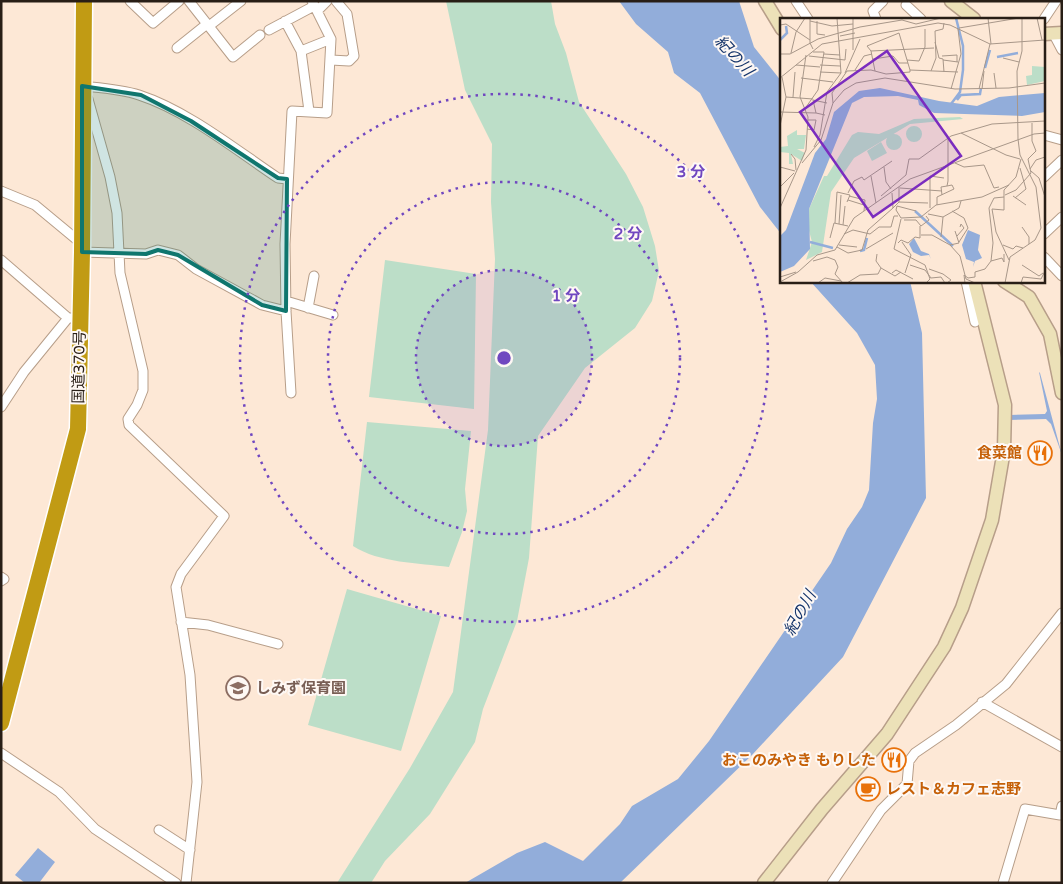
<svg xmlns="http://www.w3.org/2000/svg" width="1063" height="884" viewBox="0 0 1063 884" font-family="'Varela Round','Noto Sans JP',sans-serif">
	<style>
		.green { fill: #bcdec8 }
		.water { fill: #92adda }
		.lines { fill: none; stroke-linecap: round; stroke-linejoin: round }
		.street-casing { stroke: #b79e89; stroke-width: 11 }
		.secondary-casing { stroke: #b79e89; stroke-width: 15 }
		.highway-casing { stroke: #fff; stroke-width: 19 }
		.street { stroke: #fff; stroke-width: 9 }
		.secondary { stroke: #ece1b8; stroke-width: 12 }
		.highway { stroke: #c19b14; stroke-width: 16 }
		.marked { fill: #0f766e; fill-opacity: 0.2; stroke: #0f766e; stroke-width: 4; stroke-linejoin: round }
		.ring { fill: none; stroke: #7047c0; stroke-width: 2.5; stroke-dasharray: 2.5 5 }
		.labels { text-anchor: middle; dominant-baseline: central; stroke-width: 4; stroke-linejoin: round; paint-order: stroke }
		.street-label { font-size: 15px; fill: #281e16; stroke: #fef8f4 }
		.food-label { font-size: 15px; font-weight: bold; fill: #c56008; stroke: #fef8f4; text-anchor: end }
		.education-label { font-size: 15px; font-weight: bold; fill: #785e54; stroke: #fef8f4; text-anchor: start }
		.water-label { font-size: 16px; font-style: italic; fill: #16356b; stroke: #fef8f4 }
		.inset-river { fill: none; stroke: #92adda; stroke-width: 2.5 }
		.inset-road { fill: none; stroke: #a89789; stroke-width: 1 }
		.view { fill: #7b2cbf; fill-opacity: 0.15; stroke: #7b2cbf; stroke-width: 2.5 }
		.inset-edge { fill: none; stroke: #281e16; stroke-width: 2.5 }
		.centre { fill: #7047c0; stroke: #fef8f4; stroke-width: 2.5 }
		.ring-label { font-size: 15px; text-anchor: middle; font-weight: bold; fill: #7047c0; stroke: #fef8f4; stroke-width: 4; stroke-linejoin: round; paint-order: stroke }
	</style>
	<rect width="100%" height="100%" fill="#fde8d6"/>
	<path class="green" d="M446,1H551L555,24L566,53L579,102L626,174L643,207L655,246L659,271L652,301L635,328L585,368L538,436L529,558L517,621L483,709L475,742L430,814L385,861L371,883H337L410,768L453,692L488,430L495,259L491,202L492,144L465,90Z
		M385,260L476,274L474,409L369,397Z
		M367,422L471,431L465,489L467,511L462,532L449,567C419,563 379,563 353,546Z
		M347,589L441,616L401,751L308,725Z"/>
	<path class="water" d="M619,1H739L754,47L782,82V235L760,207L700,93L674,73L668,52L636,24Z
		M810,281H910L922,333L926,498L843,657L752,755L620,883H465L517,853L545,842L583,861L620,824L632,806L678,779L709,741L831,563L847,529L862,507L869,490L873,423L877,399L875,365L857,333Z
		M1039,372L1040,373L1062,455L1051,424L1046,419L1008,420V415L1045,414L1047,411Z
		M38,848L55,862L39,883H25L15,875Z"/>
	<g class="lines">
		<g class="street-casing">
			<path id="street" d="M130,1L153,23L179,1
				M189,1L233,57L260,35
				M796,1L808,19
				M906,5L921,19
				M317,11L327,1
				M876,19L873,11L883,1
				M1044,19L1056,1
				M285,21L301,51L309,111
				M209,26L241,1
				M269,30L314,6
				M1053,33L1062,50
				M177,48L207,24
				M301,51L331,39
				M331,60L349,61L354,56L347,14L336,1
				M82,86C102,88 121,89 139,95C188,111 236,150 278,178L287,179
				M88,99L110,177L117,213L120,273L143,371V390L137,405L128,419L129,425L224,516L181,574L176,587L190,675L197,782L186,883
				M1044,135L1062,140
				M1044,177L1062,160
				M1,191L35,205L76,239L82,240
				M1044,234L1062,217
				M82,252L146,254L158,250L178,255L196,269L262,305L286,311
				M1044,257L1062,276
				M1,260L68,318H73
				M966,281L975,322
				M286,301L333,315
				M308,308L314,276
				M291,393L286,311L285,244L292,111L327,113L331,39L312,1
				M1,407L24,372L68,318
				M1,577L4,579L1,581
				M181,622L208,625L278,644
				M982,702L1062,747
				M1,753L59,792L95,829L176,883
				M159,830L190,850
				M832,883L881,810L907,784L909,761L915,753L956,725L1006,684L1062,613
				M1003,883L1025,809L1060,815L1062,806"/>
		</g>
		<g class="secondary-casing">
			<path id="secondary" d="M765,1L782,29
				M951,1L974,19
				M1044,34L1062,33
				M1004,281L1029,297L1050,334L1062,393
				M764,883L822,809L887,734L944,647L962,608L992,520L1004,450L1005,405L974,281"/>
		</g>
		<g class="highway-casing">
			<path id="highway" d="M1,723L78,429L82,252L84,1"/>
		</g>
		<use href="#street" class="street"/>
		<use href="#secondary" class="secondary"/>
		<use href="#highway" class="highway"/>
	</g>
	<path class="marked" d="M82,86L141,95L191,121L278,178L287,179L286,311L262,305L178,255L158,250L146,254L82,252Z"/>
	<circle cx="504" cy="358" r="88" fill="#7047c0" fill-opacity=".12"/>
	<g class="ring">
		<circle cx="504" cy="358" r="88"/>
		<circle cx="504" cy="358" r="176"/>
		<circle cx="504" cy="358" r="264"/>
	</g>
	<defs>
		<g id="restaurant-ring" transform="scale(1.25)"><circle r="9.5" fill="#fef8f4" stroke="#e8710a" stroke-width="1.5"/><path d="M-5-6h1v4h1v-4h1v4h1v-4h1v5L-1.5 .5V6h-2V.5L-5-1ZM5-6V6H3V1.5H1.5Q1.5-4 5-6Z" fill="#e8710a"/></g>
		<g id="school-ring" transform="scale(1.25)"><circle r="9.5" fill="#fef8f4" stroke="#8d6e63" stroke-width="1.5"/><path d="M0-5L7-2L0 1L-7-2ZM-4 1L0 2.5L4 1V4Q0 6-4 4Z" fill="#8d6e63"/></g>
		<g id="cafe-ring" transform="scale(1.25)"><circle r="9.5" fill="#fef8f4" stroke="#e8710a" stroke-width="1.5"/><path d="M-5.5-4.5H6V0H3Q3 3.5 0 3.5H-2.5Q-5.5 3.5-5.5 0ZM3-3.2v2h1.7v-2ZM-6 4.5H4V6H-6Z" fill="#e8710a"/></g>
	</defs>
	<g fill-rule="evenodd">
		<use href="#restaurant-ring" x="1040" y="453"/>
		<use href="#school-ring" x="238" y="688"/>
		<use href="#restaurant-ring" x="894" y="760"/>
		<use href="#cafe-ring" x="868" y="789"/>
	</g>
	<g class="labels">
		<g class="street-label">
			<text transform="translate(79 367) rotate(-89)">国道370号</text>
		</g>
		<g class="food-label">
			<text x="1022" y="453">食菜館</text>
			<text x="876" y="760">おこのみやき もりした</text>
			<text x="886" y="789" text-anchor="start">レスト＆カフェ志野</text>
		</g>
		<g class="education-label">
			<text x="256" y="688">しみず保育園</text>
		</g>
		<g class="water-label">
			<text transform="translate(734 56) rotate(48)">紀の川</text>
			<text transform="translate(800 613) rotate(-61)">紀の川</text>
		</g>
	</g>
	<g transform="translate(780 18)">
		<rect width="265" height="265" fill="#fde8d6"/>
		<path d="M252,48L265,49V63L247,67L246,58L252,57ZM180,99L183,101L130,106L74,140L51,174L42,234L26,242L32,224L27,205L29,191L44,158H47L72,117L78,114L99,116L134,101ZM126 116a8 8 0 1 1 16 0a8 8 0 1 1-16 0ZM17,112V117H26L24,131H17L25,135L22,143L11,136L13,146H9V135L0,134V129L8,128L7,118ZM106 124a8 8 0 1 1 16 0a8 8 0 1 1-16 0ZM101,124L107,135L92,143L87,133Z" fill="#bcdec8"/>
		<path d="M100,70L159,83L197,88L219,79L265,75V94L242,98L154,95L139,87L138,82L118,78L84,79L72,85L29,191L30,231L14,248L0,254V218L6,212L35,135L46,121L54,94L79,73ZM188,212L200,217L198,232L202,240L195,243L193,249L194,244L186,241L182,227ZM134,220L141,233L149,236L151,241L149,237L141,238L133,234L129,226Z" fill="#92adda"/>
		<path class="inset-river" d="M0,22L7,15L6,8M217,39L238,35M205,50L210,32M177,82L181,77L200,76L201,70M171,86L180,74L183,52V28L176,0M135,193L173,228M30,224L53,230M80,233L84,232L87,220"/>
		<path class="inset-road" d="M30,0V25L33,31M73,0V32M208,0L211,26M257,0L262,22M30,3L52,8L73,6M37,3V16L45,17M0,7L6,6L30,22M179,10L239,0M60,18L75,15M155,24L159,40L163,41L164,54M91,33L87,28L119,15L130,52M11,35L16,14L25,0M0,36H10L38,21L80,9L122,2L136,6L161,0M44,36L60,37M29,38L65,42L66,31M162,38L177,37V44M223,40L239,44M93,41L113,38L119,45H128M127,42L139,43L145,29V11M163,42L178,44M16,47L40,49M40,47L60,48M75,52L84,38L92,36M95,53L91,33L154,30M151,53L156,40L155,13L163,11L164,5M40,54L61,55M65,55L80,21M214,55L216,70M0,60L42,26L158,5L170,7L210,26L265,22M21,60L53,64M171,71L181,36L178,11M199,71L210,26M202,71L204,53M6,79L33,81M13,79L15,54M53,85L52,75L67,53L91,52L106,56L130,54V52L178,54M24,92L38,72L44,34H33M0,94L36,95M45,97L36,95L33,82L47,85M0,108L6,79L2,59M27,111L34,112L36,102H28M181,115L226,137L240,141M238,121L237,53L242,33V0M34,129L40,117L47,74L61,55L57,0M11,136L15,141L16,152M22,145L41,122L53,85L64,72L76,65L105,60L175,71L229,70L265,65M175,145L184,149L204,147L214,170L219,169M0,149L15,153M104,149L106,164L111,171M250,151L256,142L265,139M251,153L259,160L265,179M91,158L96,185M0,169L14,155M120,170L162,173M68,175L74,163L82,159L84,162L112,143M112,175L113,190L119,184V169M162,177L161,169L167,168L168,163V119M225,177L236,172L251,155L248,141L256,133L252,123V105M69,178L85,182L84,193M101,178L126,157L129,141H139L171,118L212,106L265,103M233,178L246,187M235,180L246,171L240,150M68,182L84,187M119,184L148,185M157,187V179L174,171L172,167L167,168M0,190L26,132L28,99L20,79L26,37M150,190V158L164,160M136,193L117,188L116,192L121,200L141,199L156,187L202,179L229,167M172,193L184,200L188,210M148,196L163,199L179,190L181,183M121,201L114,231L145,247L150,261L146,265M124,202H136L141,208L149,202L146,198M55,205L57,174L70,177L67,184M59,206L61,177M63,207L65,188M242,209L249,219V226M64,216L73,212L90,216L99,209H111L114,198H118M141,217H152L170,227L180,238L186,261L195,265M177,218L184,210L181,206L180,209M161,219L163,199M50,220L54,205L68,208M122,224L131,237L125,255M179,224L188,210M118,225L121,222L128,225L135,219L140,220V208M59,227L77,229M170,227L179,225L175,213M223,227L233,231L236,228L243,230M57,229L68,235L82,232L88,212L113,190M86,231L113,215M97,236L96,243L101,250M229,242L216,214L212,191L224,192V172L236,159L241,141M33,243L47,239L55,242L58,249L55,256L63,265M211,243L222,240L224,244V236M130,247L145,252L151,260L161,259L165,265M242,247L259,258L263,255M149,251L163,256L171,262L167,265M112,255L116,252L133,261M0,259L16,254M0,264L18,254L37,237L55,232L74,200L130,161L254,116L265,115M38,265L45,260L61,263M67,265L80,257L98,256L101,250L115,258L121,254M185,265L184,257L188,260L195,259V254L205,251L211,243L213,225L209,190L214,180L224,179M225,265L230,239L255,222L261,210L256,169L240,137L238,121M241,265L243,259L261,261L265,253"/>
		<path class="view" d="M107,33L181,138L93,199L20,94Z"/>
		<rect width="265" height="265" class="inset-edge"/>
	</g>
	<circle cx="504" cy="358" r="8" class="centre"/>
	<g class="ring-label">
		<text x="691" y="177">3 分</text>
		<text x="628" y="239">2 分</text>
		<text x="566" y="301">1 分</text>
	</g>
	<rect width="1063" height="884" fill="none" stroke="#281e16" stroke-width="5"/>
</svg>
